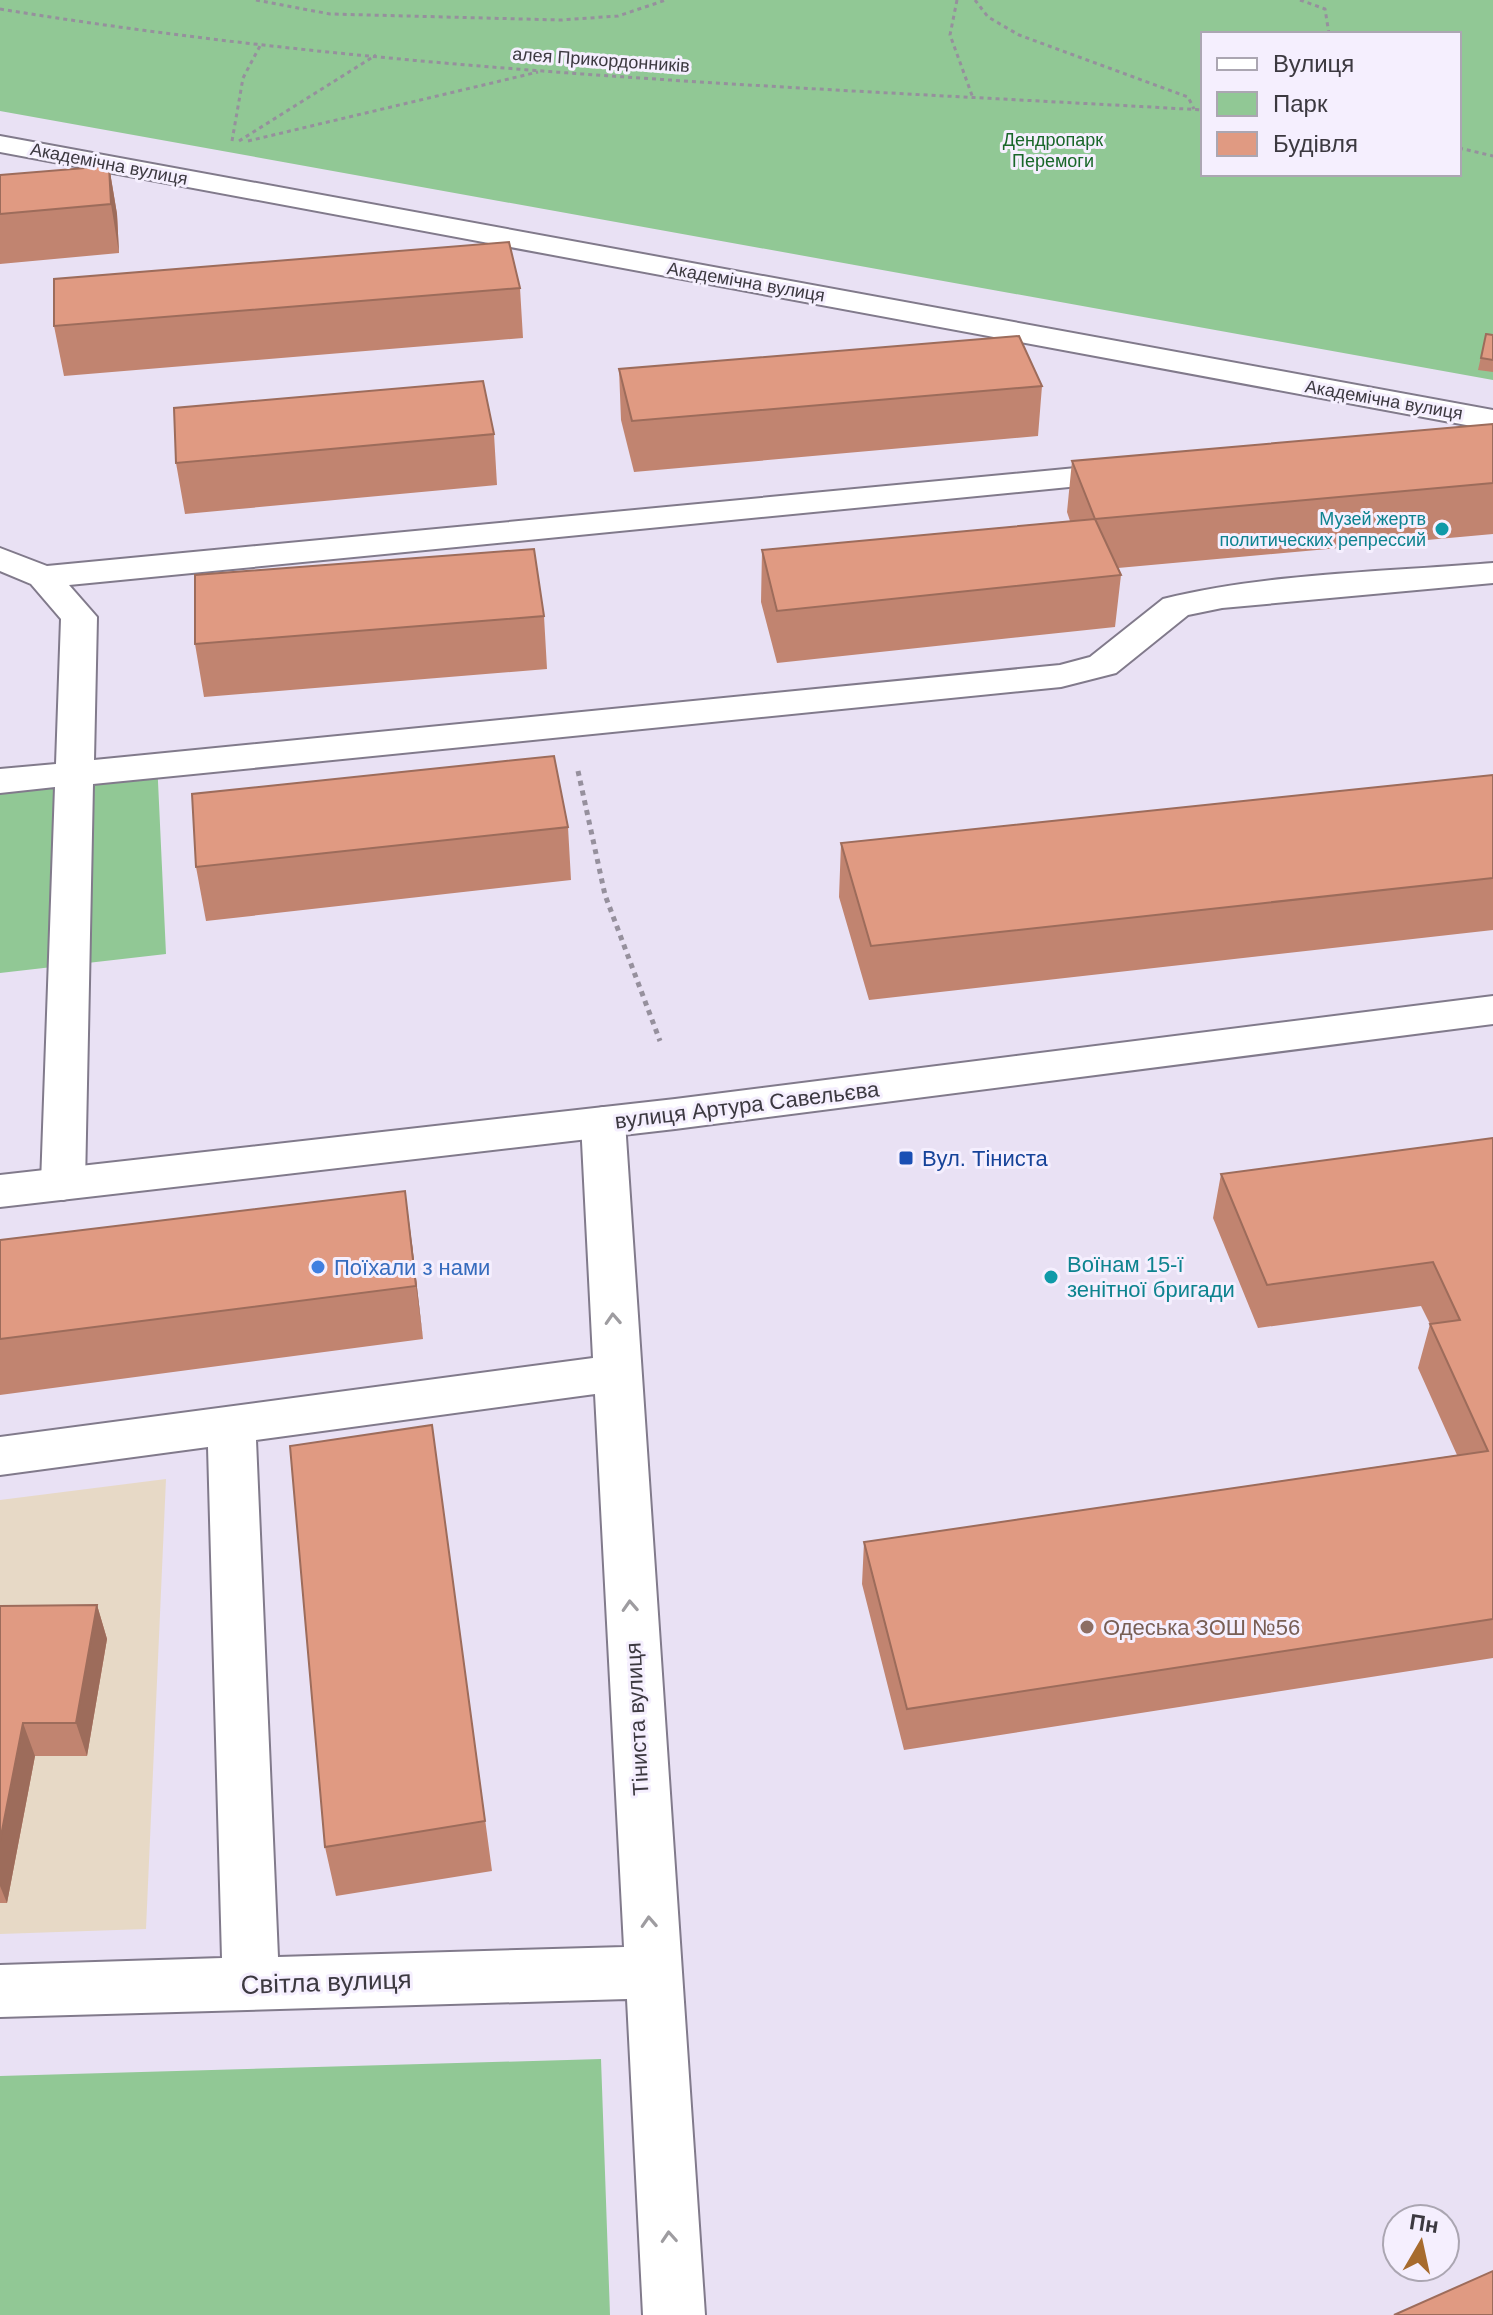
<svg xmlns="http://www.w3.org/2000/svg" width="1493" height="2315" viewBox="0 0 1493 2315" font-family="Arial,sans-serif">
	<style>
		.industrial { fill: #e7d9c6 }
		.green { fill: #91c895; fill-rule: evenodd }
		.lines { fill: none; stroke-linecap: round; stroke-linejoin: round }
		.minor-casing { stroke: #817a8b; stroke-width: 4 }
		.major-casing { stroke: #817a8b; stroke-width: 4 }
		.path-far1 { stroke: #96909d; stroke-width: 3; stroke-dasharray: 4 4; stroke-linecap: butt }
		.path { stroke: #96909d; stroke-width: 5; stroke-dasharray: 5 5; stroke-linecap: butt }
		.minor { fill: #fff; fill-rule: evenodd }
		.major { fill: #fff; fill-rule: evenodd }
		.wall { fill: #c18470 }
		.shaded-wall { fill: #9d6c5b }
		.building { fill: #e09a82; stroke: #9d6c5b; stroke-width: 2 }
		.oneway { stroke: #9e9ca0 }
		.culture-dot { fill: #0f9aa8; stroke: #f5effe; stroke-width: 3 }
		.transit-dot { fill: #1a4fb4; stroke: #f5effe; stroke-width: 3 }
		.shop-dot { fill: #3f7fe0; stroke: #f5effe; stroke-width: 3 }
		.education-dot { fill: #8d6e63; stroke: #f5effe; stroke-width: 3 }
		.labels { text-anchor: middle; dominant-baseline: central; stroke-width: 6; stroke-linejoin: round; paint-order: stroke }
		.far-street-label { font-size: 18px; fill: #3c3940; stroke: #f5effe }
		.far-park-label { font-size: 18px; fill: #196729; stroke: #f5effe }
		.far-culture-label { font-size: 18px; fill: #0d838f; stroke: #f5effe; text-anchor: end }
		.street-label { font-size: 22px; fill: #3c3940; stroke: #f5effe }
		.transit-label { font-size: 22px; fill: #164399; stroke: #f5effe; text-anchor: start }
		.culture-label { font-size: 22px; fill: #0d838f; stroke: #f5effe; text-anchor: start }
		.shop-label { font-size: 22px; fill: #366cbe; stroke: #f5effe; text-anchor: start }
		.education-label { font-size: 22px; fill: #785e54; stroke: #f5effe; text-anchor: start }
		.near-street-label { font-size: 26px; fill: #3c3940; stroke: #f5effe }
	</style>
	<rect width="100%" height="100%" fill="#e9e1f4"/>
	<path class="industrial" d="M166,1479L146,1929L0,1934V1500Z"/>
	<path class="green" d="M0,0H1493V380L0,111ZM1203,34H1459V174H1203Z
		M157,760L166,954L0,973V776Z
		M601,2059L610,2315H0V2076Z"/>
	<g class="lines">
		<g class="minor-casing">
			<path id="minor" d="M0,136L1493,410V430L0,152Z
				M1128,463L1140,466L1145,473L1140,480L69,585L97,617L94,760L1060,665L1090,657L1163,599C1269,573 1385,572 1493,563V583L1222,608L1188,615L1116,673L1061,687L93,784L85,1184L79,1195L63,1200L47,1195L41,1184L55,787L0,793V769L56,764L61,619L31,584L0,571V548L47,566Z
				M603,1107L618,1111L625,1122L705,2315H643L627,1999L0,2017V1965L222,1958L208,1447L0,1475V1437L593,1358L581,1122L588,1111ZM595,1394L624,1947L278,1957L256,1440Z"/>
		</g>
		<g class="major-casing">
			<path id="major" d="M1493,996V1024L675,1129L0,1207V1175L675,1099Z"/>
		</g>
		<path class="path-far1" d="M256,0L330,14L561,20L618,16L666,0
			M957,0L950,35L973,98
			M975,0L988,17L1019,35L1188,97L1194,109
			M1300,0L1325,9L1329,34
			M0,9C397,74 802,87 1203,110
			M232,141L243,78L261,44
			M239,141L376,55
			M248,141L538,72
			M1459,148L1493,156"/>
		<path class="path" d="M578,771L605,895L660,1041"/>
		<use href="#minor" class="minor"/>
		<use href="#major" class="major"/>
	</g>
	<path class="wall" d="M109,166L117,214L119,253L0,264V175Z
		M520,288L523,338L64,376L54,326Z
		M1486,334L1493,335V372L1478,370Z
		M619,369L1042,386L1038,436L634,472L621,420Z
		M1493,424V534L1118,568L1121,575L1115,627L777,663L761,602L762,550L1070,521L1067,512L1072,461Z
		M494,434L497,485L185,514L176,463Z
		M544,616L547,669L204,697L195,644Z
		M1493,775V930L869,1000L839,897L841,843Z
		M568,827L571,880L206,921L196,867Z
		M1493,1138V1658L904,1750L862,1584L864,1542L1457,1455L1418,1368L1430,1324L1421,1306L1258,1328L1213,1218L1221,1174Z
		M0,1240L412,1244L423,1339L0,1395Z
		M432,1425L492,1871L336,1896L325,1847Z
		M97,1605L107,1639L87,1756H35L7,1903H0V1606Z"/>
	<path class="shaded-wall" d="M109,166L117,214L119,253L111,204Z
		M405,1191L412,1244L423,1339L416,1286Z
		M97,1605L107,1639L87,1756L76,1723Z
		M23,1723L35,1756L7,1903L0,1886V1841Z"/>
	<path class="building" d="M109,166L111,204L0,214V175Z
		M509,242L520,288L54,326V279Z
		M1486,334L1493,335V360L1481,358Z
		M1019,336L1042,386L632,421L619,369Z
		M483,381L494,434L176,463L174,408Z
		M1493,424V483L1095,519L1072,461Z
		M1095,519L1121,575L777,611L762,550Z
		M534,549L544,616L195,644V575Z
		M554,756L568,827L196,867L192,794Z
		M1493,775V878L871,946L841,843Z
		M1493,1138V1619L907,1709L864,1542L1488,1451L1430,1324L1460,1320L1433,1262L1267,1285L1221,1174Z
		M405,1191L416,1286L0,1339V1240Z
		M432,1425L485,1821L325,1847L290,1446Z
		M97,1605L76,1723H23L0,1841V1606Z
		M1493,2271V2315H1394Z"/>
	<defs><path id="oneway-chevron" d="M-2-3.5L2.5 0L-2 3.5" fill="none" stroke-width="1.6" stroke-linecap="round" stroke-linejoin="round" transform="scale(2)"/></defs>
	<g class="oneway">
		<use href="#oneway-chevron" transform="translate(613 1319) rotate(-93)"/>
		<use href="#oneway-chevron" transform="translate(630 1606) rotate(-93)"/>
		<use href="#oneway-chevron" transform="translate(649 1922) rotate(-93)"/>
		<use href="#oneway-chevron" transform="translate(669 2237) rotate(-94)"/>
	</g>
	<g class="culture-dot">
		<circle cx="1442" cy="529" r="8"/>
		<circle cx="1051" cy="1277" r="8"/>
	</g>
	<rect class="transit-dot" x="898" y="1150" width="16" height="16" rx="4"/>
	<circle class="shop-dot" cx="318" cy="1267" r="8"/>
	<circle class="education-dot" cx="1087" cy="1627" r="8"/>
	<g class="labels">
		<g class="far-street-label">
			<text transform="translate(601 60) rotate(4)">алея Прикордонників</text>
			<text transform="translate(109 164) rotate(11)">Академічна вулиця</text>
			<text transform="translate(746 282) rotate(10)">Академічна вулиця</text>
			<text transform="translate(1384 400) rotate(10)">Академічна вулиця</text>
		</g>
		<g class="far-park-label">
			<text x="1053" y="140">Дендропарк<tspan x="1053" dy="21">Перемоги</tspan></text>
		</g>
		<g class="far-culture-label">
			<text x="1426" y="519">Музей жертв<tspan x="1426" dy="21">политических репрессий</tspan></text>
		</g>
		<g class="street-label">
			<text transform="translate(747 1105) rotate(-7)">вулиця Артура Савельєва</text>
			<text transform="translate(637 1719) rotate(-93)">Тіниста вулиця</text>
		</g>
		<g class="transit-label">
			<text x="922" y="1158">Вул. Тіниста</text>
		</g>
		<g class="culture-label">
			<text x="1067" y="1264">Воїнам 15-ї<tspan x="1067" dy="25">зенітної бригади</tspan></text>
		</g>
		<g class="shop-label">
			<text x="334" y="1267">Поїхали з нами</text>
		</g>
		<g class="education-label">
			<text x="1103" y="1627">Одеська ЗОШ №56</text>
		</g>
		<g class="near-street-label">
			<text transform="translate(326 1982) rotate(-2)">Світла вулиця</text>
		</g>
	</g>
	<rect x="1201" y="32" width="260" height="144" fill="#f5effe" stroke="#aba6b2" stroke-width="2"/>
	<rect x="1217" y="58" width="40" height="12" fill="#ffffff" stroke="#aba6b2" stroke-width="2"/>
	<text x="1273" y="72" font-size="24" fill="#3c3940">Вулиця</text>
	<rect x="1217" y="92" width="40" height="24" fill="#91c895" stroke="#aba6b2" stroke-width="2"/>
	<text x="1273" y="112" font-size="24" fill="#3c3940">Парк</text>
	<rect x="1217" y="132" width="40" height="24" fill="#e09a82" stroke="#aba6b2" stroke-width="2"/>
	<text x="1273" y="152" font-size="24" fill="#3c3940">Будівля</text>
	<g transform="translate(1421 2243) rotate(9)"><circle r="38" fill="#f5effe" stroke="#aba6b2" stroke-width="2"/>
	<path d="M0-6L14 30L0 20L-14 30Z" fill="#a76b2e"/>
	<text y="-12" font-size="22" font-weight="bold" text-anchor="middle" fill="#3c3940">Пн</text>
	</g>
</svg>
